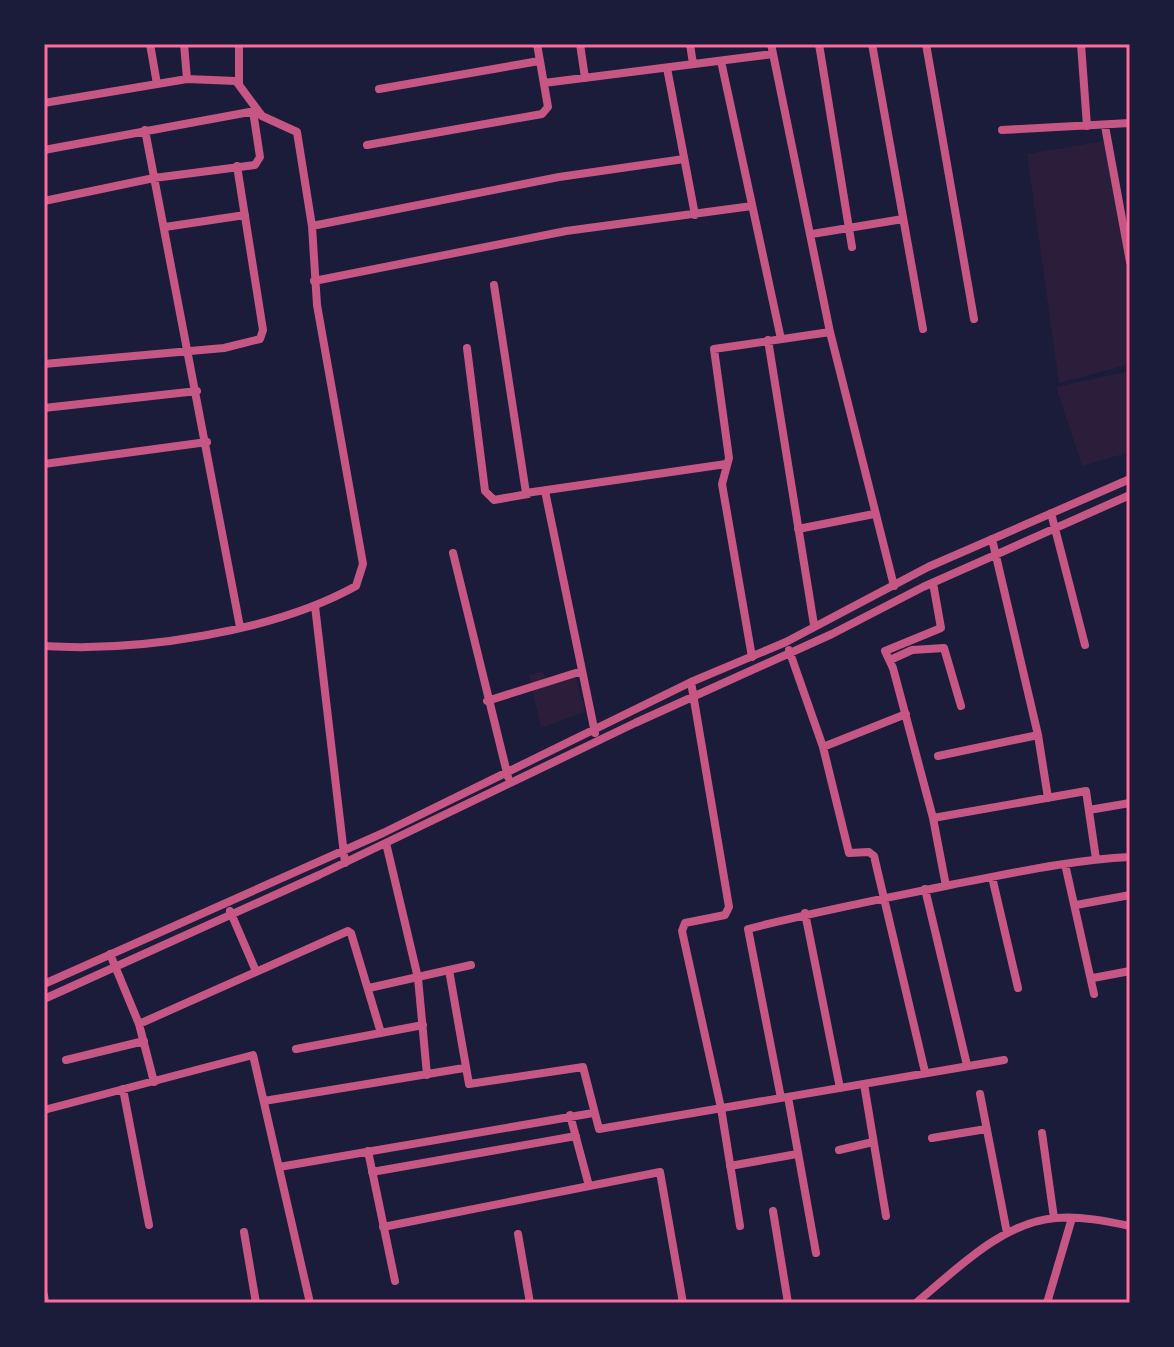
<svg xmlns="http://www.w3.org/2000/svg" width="1174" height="1347" viewBox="0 0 1174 1347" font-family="Figtree,sans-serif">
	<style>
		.green { fill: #2a1e3b }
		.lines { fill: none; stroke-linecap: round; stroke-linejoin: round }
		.minor { stroke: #c65784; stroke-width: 8 }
		.neatline { fill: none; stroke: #ff6b9d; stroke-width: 3 }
	</style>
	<rect width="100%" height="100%" fill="#1b1b3a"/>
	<path class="green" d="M1104,141L1130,286V364L1059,383L1027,154Z
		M1130,371V452L1082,466L1056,387Z
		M543,671L546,681L575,673L585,712L541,728L529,675Z"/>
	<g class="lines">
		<path class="minor" d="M150,44L157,84
			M184,44L187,79
			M239,44V83
			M580,44L585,78
			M690,44L693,64
			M771,44L830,332L894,586
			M819,44L852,247
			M872,44L923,329
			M926,44L974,319
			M1081,44L1087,126
			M721,61L781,339
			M667,68L695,215
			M544,83L773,54
			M379,89L539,61
			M44,103L187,79L236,81L262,116L297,132L312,226L317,305L363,564L356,586C273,632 139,652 44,646
			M1105,126L1130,262
			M145,130L240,627
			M1002,130L1130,123
			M367,145L542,114L548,107L537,44
			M44,150L255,111
			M44,201L154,178L255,165L260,157L253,111
			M312,226L559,177L684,159
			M165,227L245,215
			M812,234L903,219
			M314,281L566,231L752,206
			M494,285L526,493L726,464
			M768,340L814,625
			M467,348L485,491L494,500L528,494
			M44,364L224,348L260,339L263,330L237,166
			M44,408L197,391
			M44,464L207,442
			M545,491L595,733
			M1051,513L1085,645
			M798,529L874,514
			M992,539L1038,735L1048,798
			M453,553L508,777
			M933,583L941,628L885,651L893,668L933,818L946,886
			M315,606L345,863
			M789,650L823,747L849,853L869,852L874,856L925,1072
			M752,657L722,484L729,458L714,349L830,332
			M890,660L912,650L944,648L961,706
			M691,682L729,907L725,915L685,923L682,931L721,1108L740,1226
			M487,701L582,671
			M823,747L906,714
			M938,756L1038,735
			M1089,810L1130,803
			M933,818L1086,791L1096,859
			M386,843L418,978L427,1075
			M1065,864L1094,994
			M992,877L1018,988
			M925,889L967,1065
			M1076,905L1130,895
			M230,911L255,969
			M805,913L840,1088
			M110,954L139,1024L154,1082
			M449,970L469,1084L583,1067L599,1129L1004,1060
			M1093,978L1130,971
			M44,984L383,833L691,682L786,642L928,567L1130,479
			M369,988L471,965
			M44,999L319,875L635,723L832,634L923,587L1130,495
			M139,1024L348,931L351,933L381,1033
			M296,1049L423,1025
			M66,1060L144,1041
			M864,1084L886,1216
			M123,1089L149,1225
			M980,1094L1007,1233
			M788,1097L816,1253
			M781,1098L748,929C814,912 882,899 950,885C1009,874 1069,860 1130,857
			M264,1101L464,1068
			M44,1110L253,1055L310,1303
			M570,1115L589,1186
			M1042,1133L1054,1218
			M932,1138L986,1129
			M839,1150L873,1142
			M368,1151L395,1281
			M730,1166L797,1154
			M279,1167L593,1113
			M372,1172L576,1136
			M773,1211L788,1303
			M383,1227L660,1172L683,1303
			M244,1232L256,1303
			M518,1234L530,1303
			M44,1295L45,1303
			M916,1303C956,1270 1002,1222 1056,1218C1081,1216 1106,1221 1130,1226
			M1047,1303L1072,1218"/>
	</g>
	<rect width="1174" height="1347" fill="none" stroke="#1b1b3a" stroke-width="92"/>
	<rect x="46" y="46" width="1082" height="1255" class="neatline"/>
</svg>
